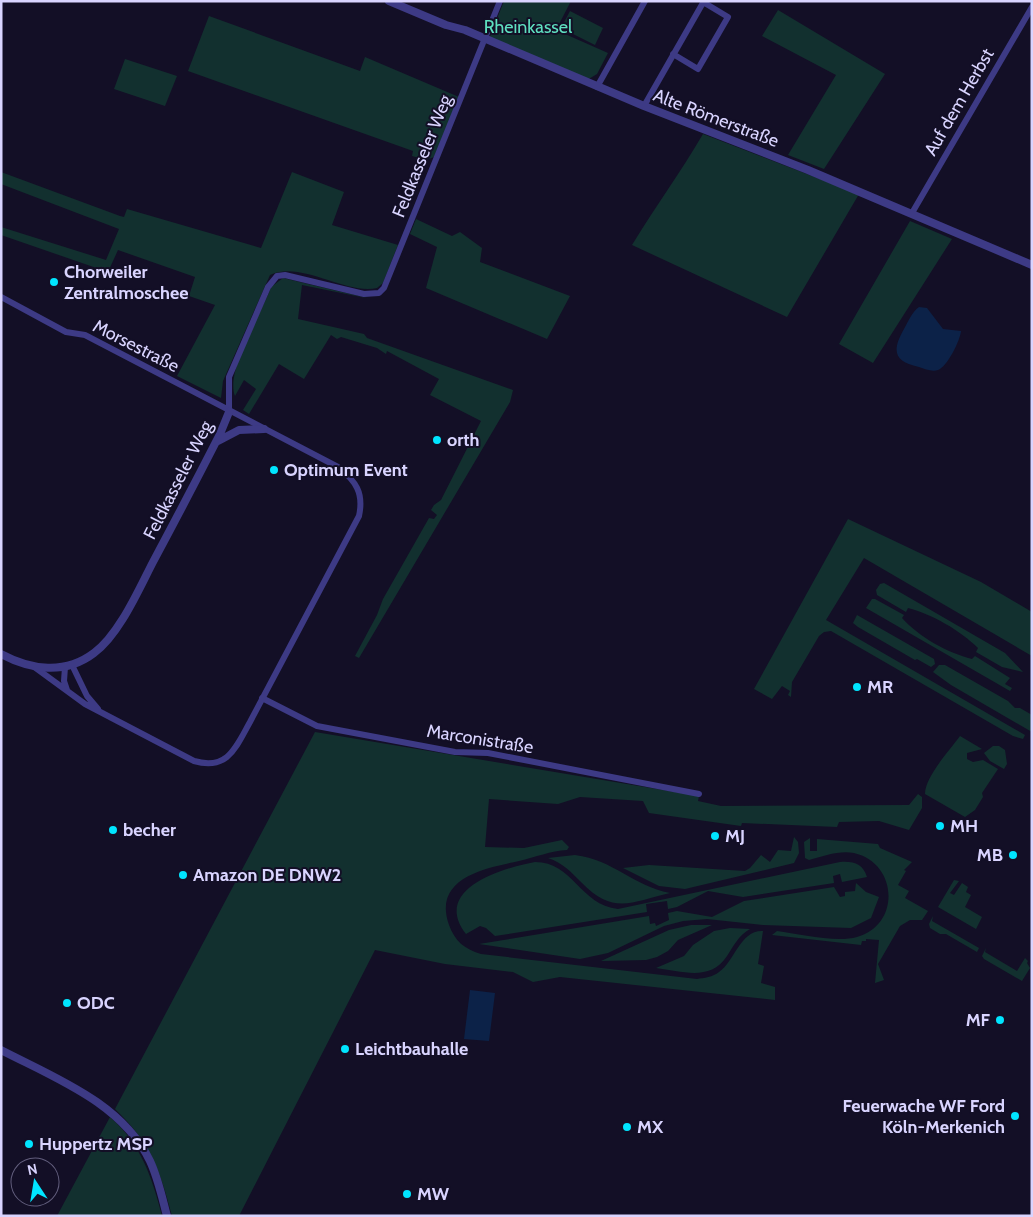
<svg xmlns="http://www.w3.org/2000/svg" width="1033" height="1217" viewBox="0 0 1033 1217" font-family="Cabin,sans-serif">
	<style>
		.green { fill: #12302f }
		.water { fill: #0c2248 }
		.lines { fill: none; stroke-linecap: round; stroke-linejoin: round }
		.minor { stroke: #3d3a85; stroke-width: 6 }
		.tertiary { stroke: #3d3a85; stroke-width: 8 }
		.poi-dot { fill: #00e5ff; stroke: #130f26; stroke-width: 2 }
		.labels { text-anchor: middle; dominant-baseline: central; stroke-width: 4; stroke-linejoin: round; paint-order: stroke }
		.park-label { font-size: 18px; fill: #5fe0c0; stroke: #130f26 }
		.street-label { font-size: 18px; fill: #d9d4ff; stroke: #130f26 }
		.poi-label { font-size: 18px; font-weight: bold; fill: #d9d4ff; stroke: #130f26; text-anchor: start }
	</style>
	<rect width="100%" height="100%" fill="#130f26"/>
	<path class="green" d="M504,1H571L556,30L608,53L597,74L587,80L489,39Z
		M778,10L885,74L824,169L788,155L836,75L762,36Z
		M570,11L603,28L595,45L561,28Z
		M209,16L360,71L365,57L459,97L434,157L426,160L412,156L413,151L188,71Z
		M125,59L177,76L165,106L114,89Z
		M703,134L859,194L787,317L632,245C655,207 681,172 703,134Z
		M1,172L120,216L124,217L127,209L261,248L292,172L344,192L332,225L398,245L383,283L377,288C345,295 301,260 270,275L223,381L221,398L177,376L215,305L189,296L195,277L118,250L108,272L1,235V227L106,260L119,229L1,184Z
		M416,219L452,236L460,232L482,248L480,262L570,296L547,339L426,288L437,247L410,234Z
		M910,221L952,239L873,363L839,344Z
		M283,278L371,299L302,285L298,319L364,334L367,338L513,390L510,402L359,658L355,656L377,615L383,599L429,518L434,519L437,515L431,510L434,505L441,500L481,421L430,395L439,379L387,351L386,354L377,348L341,337L337,339L331,335L304,379L279,364L249,414L243,410L256,389L244,380L235,396C225,370 262,313 271,287Z
		M848,519L981,582L1032,612V656L864,558L826,620L1025,735L1023,739L1013,736L831,631L824,632L819,636L792,682L791,697L788,695L790,691L782,686L772,699L754,689Z
		M884,583L1005,653L1023,672L1002,667L976,652L978,648C961,631 932,614 908,608L906,612L877,595L876,590L880,584Z
		M872,599H875L904,615L902,618C919,637 948,653 972,659L975,656L1010,678L1005,684L1012,688L1010,691L866,608Z
		M857,615L934,659L935,664L931,667L917,659L915,660L858,627L853,623Z
		M939,665H945L1008,701L1015,708H1020L1032,715V732L951,685L933,672Z
		M315,732L699,796L698,801L721,806L909,805L918,794L922,797V808L909,830L879,821L839,822L837,827L742,823L741,826L649,813L643,801L580,797L558,804L489,799L485,847L524,848L562,840L569,847L567,850C551,851 535,857 519,861C487,868 432,877 449,925C455,941 464,949 481,954L697,979C704,978 713,977 719,972C735,961 740,930 763,931L758,964L764,966L761,983L775,987V1000L560,977L533,982L513,972L445,964L375,950L239,1216H172C160,1170 150,1142 115,1109Z
		M960,736L982,749L967,753V759L973,762L983,760L998,769L982,793L983,797L975,810L965,817L925,794C925,777 949,751 960,736Z
		M993,746H999L1005,750L1007,764L1004,769L990,761L984,753Z
		M794,837L798,842L799,853L794,863L685,889L659,886L623,868L649,865L745,871L750,868L761,855L770,862L778,850L791,851Z
		M810,838V851H817V839L878,844L880,848L912,862L904,870L906,871L898,885L909,891L905,898L928,911L922,920H910L900,926L878,964L884,980L875,983L879,940L866,939V941H862L861,945L772,935L777,931C799,934 836,943 857,937C901,925 898,863 854,853C840,850 823,856 809,860L805,858L804,842Z
		M575,855C614,860 633,886 670,893C632,902 613,915 582,883C571,872 563,863 548,858Z
		M535,862C573,862 580,905 618,909L840,862C854,861 863,864 867,877L842,882L840,874L833,876L834,883L743,897L708,891L677,907L668,909L667,901L646,904L647,912L495,936L486,928L480,926L466,934C431,889 503,868 535,862Z
		M954,880L959,881L950,893L954,895L962,883L968,887L966,892L971,895L965,907L982,917L976,929L938,907Z
		M856,883L866,892L879,897L871,918L851,928L763,925L707,919L683,921L664,926L608,953L580,959L479,944L649,916L650,924L655,923L656,926L669,920L668,913L677,911L712,917L744,901L834,887L840,897L845,896V892L855,891Z
		M933,916L932,921L979,948L977,952L946,934H940L930,928L929,924Z
		M691,925H712L678,940L668,951L657,957L646,960L601,961L669,930Z
		M730,928L750,929C739,935 734,945 727,956C710,982 682,971 656,968L684,956L693,945L714,931Z
		M986,948L985,952L1017,971L1025,958L1028,961L1027,963L1030,968L1022,981L984,959L982,956Z
		M110,1117C141,1144 152,1177 162,1216H57Z"/>
	<path class="water" d="M919,307L927,308L943,329L961,331C960,341 947,367 938,370C932,372 925,369 919,367C893,362 892,350 904,329C908,322 912,312 919,307Z
		M470,990L495,993L489,1041L464,1039Z"/>
	<g class="lines">
		<path class="minor" d="M673,54L698,69L728,17L703,2
			M597,87L645,1
			M644,106L704,1
			M912,213L1032,7
			M1,297L66,332L85,335L338,467C356,481 364,493 359,516L250,722C236,747 228,771 194,761L85,704L33,666
			M229,412V377L268,287L277,276L285,275L364,294L379,293L384,288L500,1
			M72,665L87,696L98,709
			M65,667L64,681L67,690
			M262,698L317,726L455,752L488,753L699,794"/>
		<path class="tertiary" d="M389,1L446,25L465,30L644,106L808,170L1032,265
			M218,441L239,430L264,429
			M1,654C31,670 65,675 94,653C119,635 139,589 153,562C176,519 198,477 220,434L229,412
			M1,1050C55,1078 122,1103 150,1161C158,1178 162,1197 167,1216"/>
	</g>
	<g class="poi-dot">
		<circle cx="54" cy="282" r="5"/>
		<circle cx="437" cy="440" r="5"/>
		<circle cx="274" cy="470" r="5"/>
		<circle cx="857" cy="687" r="5"/>
		<circle cx="940" cy="826" r="5"/>
		<circle cx="113" cy="830" r="5"/>
		<circle cx="715" cy="836" r="5"/>
		<circle cx="1013" cy="855" r="5"/>
		<circle cx="183" cy="875" r="5"/>
		<circle cx="67" cy="1003" r="5"/>
		<circle cx="1000" cy="1020" r="5"/>
		<circle cx="345" cy="1049" r="5"/>
		<circle cx="1015" cy="1116" r="5"/>
		<circle cx="627" cy="1127" r="5"/>
		<circle cx="29" cy="1144" r="5"/>
		<circle cx="407" cy="1194" r="5"/>
	</g>
	<g class="labels">
		<g class="park-label">
			<text x="528" y="27">Rheinkassel</text>
		</g>
		<g class="street-label">
			<text transform="translate(959 102) rotate(-60)">Auf dem Herbst</text>
			<text transform="translate(716 118) rotate(21)">Alte Römerstraße</text>
			<text transform="translate(422 156) rotate(-68)">Feldkasseler Weg</text>
			<text transform="translate(136 346) rotate(27)">Morsestraße</text>
			<text transform="translate(178 480) rotate(-63)">Feldkasseler Weg</text>
			<text transform="translate(480 739) rotate(9)">Marconistraße</text>
		</g>
		<g class="poi-label">
			<text x="64" y="272">Chorweiler<tspan x="64" dy="21">Zentralmoschee</tspan></text>
			<text x="447" y="440">orth</text>
			<text x="284" y="470">Optimum Event</text>
			<text x="867" y="687">MR</text>
			<text x="950" y="826">MH</text>
			<text x="123" y="830">becher</text>
			<text x="725" y="836">MJ</text>
			<text x="1003" y="855" text-anchor="end">MB</text>
			<text x="193" y="875">Amazon DE DNW2</text>
			<text x="77" y="1003">ODC</text>
			<text x="990" y="1020" text-anchor="end">MF</text>
			<text x="355" y="1049">Leichtbauhalle</text>
			<text x="1005" y="1106" text-anchor="end">Feuerwache WF Ford<tspan x="1005" dy="21">Köln-Merkenich</tspan></text>
			<text x="637" y="1127">MX</text>
			<text x="39" y="1144">Huppertz MSP</text>
			<text x="417" y="1194">MW</text>
		</g>
	</g>
	<rect width="1033" height="1217" fill="none" stroke="#d9d4ff" stroke-width="5"/>
	<g transform="translate(35 1182) rotate(348)"><circle r="24" fill="#130f26" stroke="#625e7d"/>
	<path d="M0-4L9 19L0 12L-9 19Z" fill="#00e5ff"/>
	<text y="-8" font-size="14" font-weight="bold" text-anchor="middle" fill="#d9d4ff">N</text>
	</g>
</svg>
